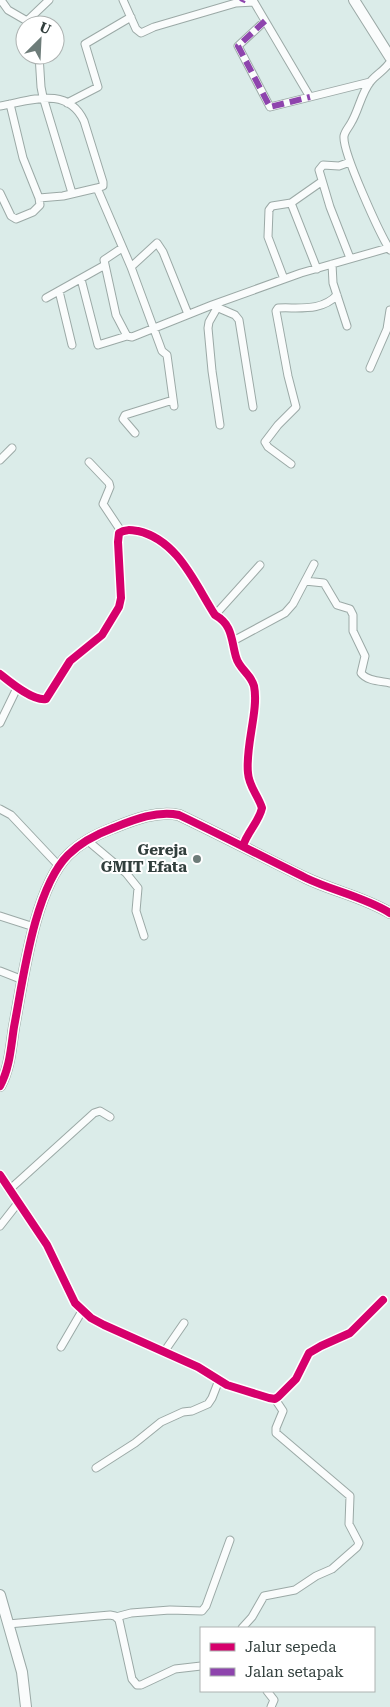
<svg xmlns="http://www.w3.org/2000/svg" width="390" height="1707" viewBox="0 0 390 1707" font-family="'Roboto Serif',serif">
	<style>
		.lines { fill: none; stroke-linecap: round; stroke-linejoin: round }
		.street-casing { stroke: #9ba9a6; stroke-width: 9 }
		.secondary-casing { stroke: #9ba9a6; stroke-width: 12 }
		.street { stroke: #fafcfc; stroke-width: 7 }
		.secondary { stroke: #fafcfc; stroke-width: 10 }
		.quiet { stroke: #8e44ad; stroke-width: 6; stroke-dasharray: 12 6; stroke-linecap: butt }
		.cycleway-casing { stroke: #fff; stroke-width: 11 }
		.cycleway { stroke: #d6006c; stroke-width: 8 }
		.poi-dot { fill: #6d7c79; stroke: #fff; stroke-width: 2 }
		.labels { text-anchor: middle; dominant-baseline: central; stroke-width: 4; stroke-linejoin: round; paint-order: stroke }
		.poi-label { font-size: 15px; font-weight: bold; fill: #323f3d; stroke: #fff; text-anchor: end }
	</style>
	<rect width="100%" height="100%" fill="#dbece9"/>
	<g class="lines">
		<g class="street-casing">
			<path id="street" d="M1,0L8,10L27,21L31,25
				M123,0L136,29L141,33L154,27L236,3L254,2L310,97L370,82
				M27,21L49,0
				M265,21L238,46L270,107L310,97
				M39,55L41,87L43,97L72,193
				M67,103L98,87L85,44L131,17
				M10,104L23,158L39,198L63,196L97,188L131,267L162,351L167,355L174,406
				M0,106C30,101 67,85 84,121L103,182V186L97,188
				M0,193L11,216L16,219L33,212L40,205L39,198
				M291,203L317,269
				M122,248L104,260L116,315L127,336L132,337L212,305L301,273L388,248
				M390,250C380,234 342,152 344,136C345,131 349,127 351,123C359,110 361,93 371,81C377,74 385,70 390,62
				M350,258L330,207L319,170L323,165L339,166L350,162
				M332,264L333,283L347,326
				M131,267L157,243L163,252L188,314
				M81,279L98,345L127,336
				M284,279L268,237L269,210L272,206L291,203L321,182
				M59,291L72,345
				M46,298L105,265
				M214,306L235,315L239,320L253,407
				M217,308L209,322L208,328L212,371L220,425
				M370,368L387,329L390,310
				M135,433L123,419L125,415L173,400
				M0,460L12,448
				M89,462L109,483L110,487L103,504L121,531
				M291,464L268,447L265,442L278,425L296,407L288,376L276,311L278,308C299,307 321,312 337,295
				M305,581L324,583L337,605L350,609L353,615V631L365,656L361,673C367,681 380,681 390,683
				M215,615L260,565
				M233,641L285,613L293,604L314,564
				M0,674C10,682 32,701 46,699L70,661L102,635L119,607L121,598L118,542L119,533C125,529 131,530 138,531C178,540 195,584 215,615C233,625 231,640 236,657C239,669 251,674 254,686C259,710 245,746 248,773C249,787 258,795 262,808C259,822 247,832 243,846
				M0,723L17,688
				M0,809L11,815L59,866
				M88,841L126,873L138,888L136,911L144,936
				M0,916L34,927
				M0,971L23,980
				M0,1175L47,1245L75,1303L91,1318L104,1325L198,1367L227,1385L269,1398L275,1399L278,1397L296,1379L309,1353L321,1346L350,1333L383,1300
				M9,1190L94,1113L100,1111L110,1117
				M0,1226L18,1203
				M61,1347L82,1311
				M164,1352L184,1323
				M96,1468L135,1443L161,1422L183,1412L192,1411L208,1404L212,1398L219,1380
				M116,1617L131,1613L170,1610L202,1611L206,1606L230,1540
				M8,1624L110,1615L115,1616L119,1620L132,1679L137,1685H141L175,1669L201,1666
				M242,1628L252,1617L264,1596L295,1590L316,1576L332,1569L357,1547L359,1543L349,1524L350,1496L276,1433V1428L283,1411L275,1399
				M267,1691L274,1700L271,1707"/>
		</g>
		<g class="secondary-casing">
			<path id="secondary" d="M354,0L390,57
				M0,1086C10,1068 11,1046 14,1027C23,980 34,889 68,855C80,843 97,834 113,828C133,820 157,810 179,815C221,835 263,857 306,878C333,891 364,897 390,913
				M0,1595L22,1672L26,1707"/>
		</g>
		<use href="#street" class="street"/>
		<use href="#secondary" class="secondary"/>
		<path class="quiet" d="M242,2L243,0
			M265,21L238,46L270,107L310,97"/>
		<g class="cycleway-casing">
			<path id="cycleway" d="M0,674C10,682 32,701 46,699L70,661L102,635L119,607L121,598L118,542L119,533C125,529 131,530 138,531C178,540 195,584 215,615C233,625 231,640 236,657C239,669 251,674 254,686C259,710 245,746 248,773C249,787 258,795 262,808C259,822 247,832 243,846
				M0,1086C10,1068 11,1046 14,1027C23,980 34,889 68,855C80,843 97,834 113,828C133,820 157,810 179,815C221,835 263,857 306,878C333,891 364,897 390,913
				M0,1175L47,1245L75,1303L91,1318L104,1325L198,1367L227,1385L269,1398L275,1399L278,1397L296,1379L309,1353L321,1346L350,1333L383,1300"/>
		</g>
		<use href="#cycleway" class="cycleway"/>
	</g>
	<circle class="poi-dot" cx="197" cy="859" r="5"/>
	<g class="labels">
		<g class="poi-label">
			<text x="187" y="850">Gereja<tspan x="187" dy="17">GMIT Efata</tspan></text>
		</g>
	</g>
	<rect x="200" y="1627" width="175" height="65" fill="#ffffff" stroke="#adb2b1"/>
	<rect x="210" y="1643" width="25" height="8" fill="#d6006c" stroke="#adb2b1"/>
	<text x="245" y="1652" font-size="15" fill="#323f3d">Jalur sepeda</text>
	<rect x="210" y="1668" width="25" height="8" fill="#8e44ad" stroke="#adb2b1"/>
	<text x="245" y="1677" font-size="15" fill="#323f3d">Jalan setapak</text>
	<g transform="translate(40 40) rotate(24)"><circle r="24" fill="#ffffff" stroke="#adb2b1"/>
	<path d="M0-4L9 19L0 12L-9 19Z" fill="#6d7c79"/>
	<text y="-8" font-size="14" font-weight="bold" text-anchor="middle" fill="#323f3d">U</text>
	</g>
</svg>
